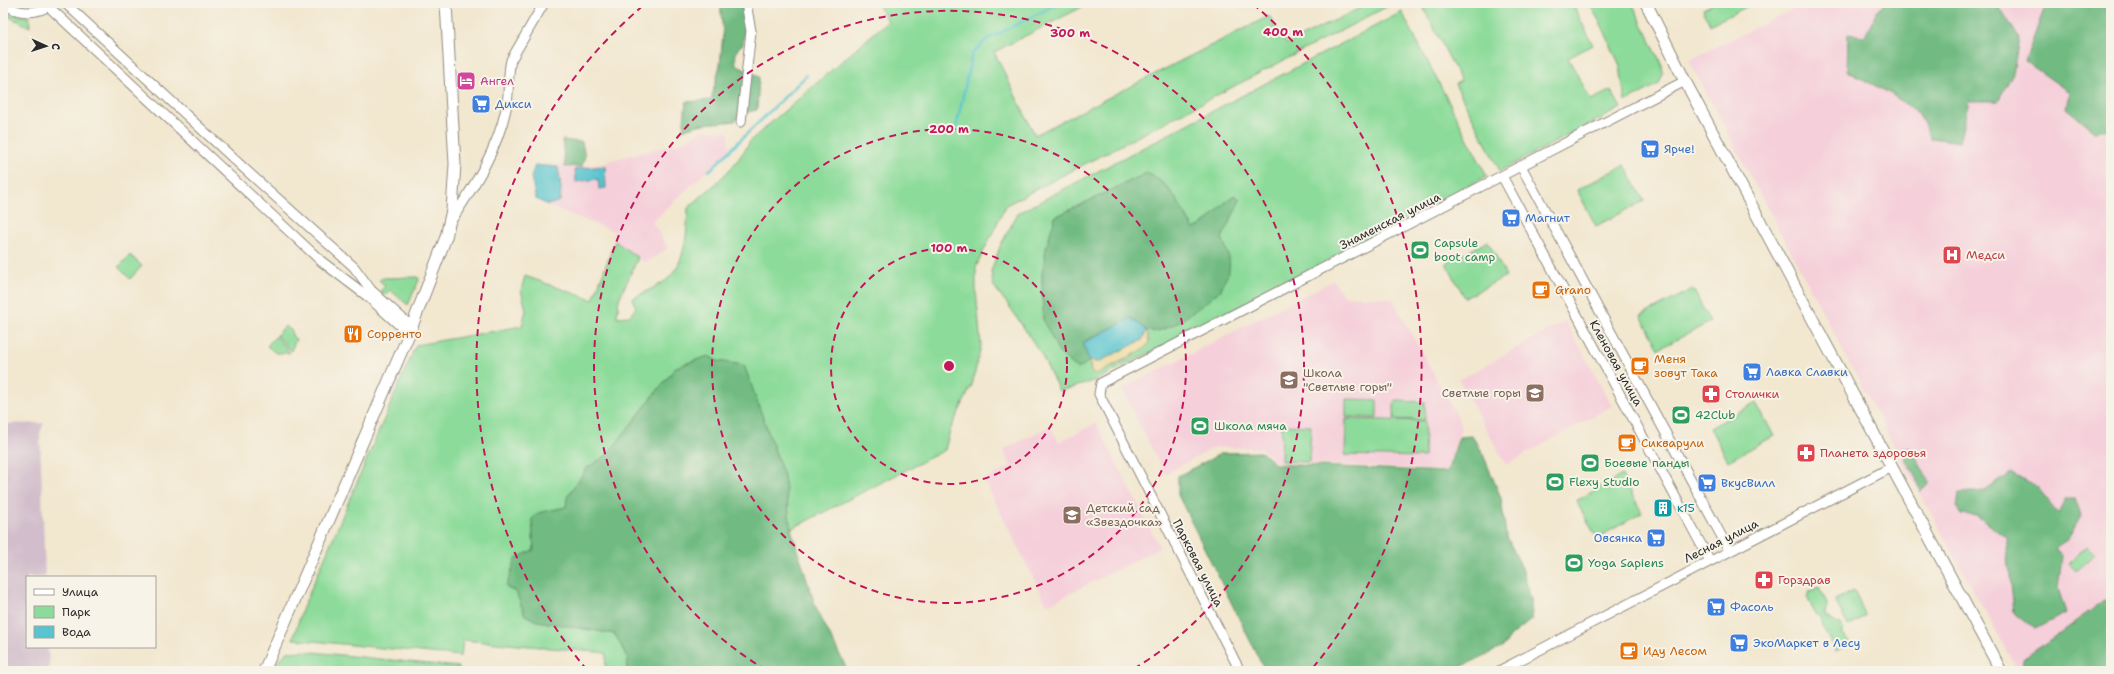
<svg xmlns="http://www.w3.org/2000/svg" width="2114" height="674" viewBox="0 0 2114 674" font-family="'Shantell Sans',sans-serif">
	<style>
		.built { fill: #f5cfda }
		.industrial { fill: #d1bdcb }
		.green { fill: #8cdb9a; stroke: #5c8362; fill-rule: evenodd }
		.forest { fill: #71bb82; stroke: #4e7356 }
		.sand { fill: #eeda9e; stroke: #8c8264 }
		.water { fill: #57c4cf; stroke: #41787d }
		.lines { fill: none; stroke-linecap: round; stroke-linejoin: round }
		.stream { stroke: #57c4cf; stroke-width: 2.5 }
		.minor-casing { stroke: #8e897d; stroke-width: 11 }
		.tertiary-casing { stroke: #8e897d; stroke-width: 13 }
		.minor { stroke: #fff; stroke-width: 9 }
		.tertiary { stroke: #fff; stroke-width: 11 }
		.ring { fill: none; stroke: #c2185b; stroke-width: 2; stroke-dasharray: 7 5 }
		.labels { text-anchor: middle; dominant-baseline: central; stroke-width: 4; stroke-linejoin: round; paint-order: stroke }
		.hotel-label { font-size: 12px; fill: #b23c85; stroke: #f7f3e8; text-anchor: start }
		.shop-label { font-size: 12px; fill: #366cbe; stroke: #f7f3e8; text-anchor: start }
		.street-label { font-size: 12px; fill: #2b2b2b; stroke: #f7f3e8 }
		.leisure-label { font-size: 12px; fill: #27864d; stroke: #f7f3e8; text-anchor: start }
		.health-label { font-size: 12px; fill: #be3a42; stroke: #f7f3e8; text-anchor: start }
		.food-label { font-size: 12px; fill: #c56008; stroke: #f7f3e8; text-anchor: start }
		.education-label { font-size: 12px; fill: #785e54; stroke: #f7f3e8; text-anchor: start }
		.culture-label { font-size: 12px; fill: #0d838f; stroke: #f7f3e8; text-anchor: start }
		.centre { fill: #c2185b; stroke: #f7f3e8; stroke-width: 2 }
		.ring-label { font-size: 12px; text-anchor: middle; font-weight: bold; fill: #c2185b; stroke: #f7f3e8; stroke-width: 4; stroke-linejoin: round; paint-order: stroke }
	</style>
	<rect width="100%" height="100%" fill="#f7f3e8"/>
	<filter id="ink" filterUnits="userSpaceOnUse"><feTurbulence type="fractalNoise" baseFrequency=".025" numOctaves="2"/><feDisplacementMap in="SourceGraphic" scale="8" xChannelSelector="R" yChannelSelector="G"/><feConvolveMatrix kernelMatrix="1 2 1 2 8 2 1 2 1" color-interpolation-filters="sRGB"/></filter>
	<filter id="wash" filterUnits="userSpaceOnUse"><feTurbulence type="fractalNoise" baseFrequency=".012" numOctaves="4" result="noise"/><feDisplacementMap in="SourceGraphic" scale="16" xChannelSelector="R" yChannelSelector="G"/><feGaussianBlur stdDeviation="0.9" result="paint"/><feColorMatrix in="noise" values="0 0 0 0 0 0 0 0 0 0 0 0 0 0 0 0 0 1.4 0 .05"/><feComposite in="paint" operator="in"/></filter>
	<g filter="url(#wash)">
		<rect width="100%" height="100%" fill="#f2e7cf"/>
		<path class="built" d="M1806,3H2111V671H2018L1896,450L1689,60Z
			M703,130L728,132L730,149L652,222L668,248L645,263L615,241L612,235L615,232L543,204L548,205L561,188L558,167L564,161L565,167L604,164L611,160L681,143Z
			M1334,280L1343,296L1392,298L1462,425L1446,470L1275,462L1261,448L1215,447L1165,474L1122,389Z
			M1565,321L1612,406L1506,465L1459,380Z
			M1096,423L1160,548L1047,605L984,480L1011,466L1003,450L1050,426L1059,442Z"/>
		<path class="industrial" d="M44,423L40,433L45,577H27V647H48L49,671H3V424Z"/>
		<path class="green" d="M877,3H1090L994,52L1035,135L1269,16L1287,44L1370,3H1394L1006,205L976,267V290L981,346L972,385L950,430L945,450L791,529L784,476L744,366L717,361L708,356L676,367L607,455L587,468L566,507L538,513L532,519L534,550L507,588L516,592L525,615L537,621L615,634L628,659L627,671H605L606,653L463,640L461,656L293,639L302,610L416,345L522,326L526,310L521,290L525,276L593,300L615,241L638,258L619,299L617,317L630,316L636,307L632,299C642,293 652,289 662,283C686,269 687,232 688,208C712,187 735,169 751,140L888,21Z
			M1421,3H1572L1593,45L1568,58L1591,100L1611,90L1621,108L1500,171L1455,84L1461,81Z
			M1589,3H1632L1662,65L1663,73L1659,84L1625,102L1620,66L1603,28Z
			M1715,3H1751L1752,4L1710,25L1703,9Z
			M3,9L10,14L29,17L30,27L3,14Z
			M1402,12L1487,176L1236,309L1100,378L1082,385L1059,391L1041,354L1012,310L993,285L991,271L1001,244L1018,213ZM1147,173L1168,188L1194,229C1212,222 1218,206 1234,195L1239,200L1222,238C1229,256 1233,268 1221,285L1159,330H1147L1149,343L1130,358L1095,375L1091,371L1089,361L1078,369L1043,319L1042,274L1055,217Z
			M1625,165L1644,201L1596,226L1577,190Z
			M1488,241L1506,276L1465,298L1446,263Z
			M130,255L142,266L130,279L118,267Z
			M418,277L419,280L408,305L390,290L385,295L380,291L385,286L379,280L382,278Z
			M1693,289L1710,322L1659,349L1641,316Z
			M285,326L292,331V336L296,339L291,351L277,335Z
			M276,336L290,353H276L267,346Z
			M1346,399L1377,400V418L1346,417Z
			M1394,401L1425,402V420L1394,419Z
			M1756,403L1774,436L1728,461L1710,428Z
			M1346,419L1425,421L1424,457L1345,455Z
			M1282,425L1311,426L1309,462L1281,461Z
			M1622,475L1642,513L1597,538L1576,501Z
			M2086,546L2094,554L2077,571L2069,563Z
			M1819,587L1827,603L1826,616L1837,624L1839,623L1844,630L1841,632L1850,644L1835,651C1829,638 1823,631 1820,617L1815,614L1807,597L1809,592Z
			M1854,591L1866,616L1848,626L1835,600Z
			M302,651L459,667V671H273L277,662L287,652Z"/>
		<path class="forest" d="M720,3H742L745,24L743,44C735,49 735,56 736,65L759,77L757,110L739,114L735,121C717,124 699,122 683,130L686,102L711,100L720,65L723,34Z
			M1886,3H1973L1999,6L2019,38L2013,73L1998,101H1969L1959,142L1931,138L1918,113L1891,94L1847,71L1848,34L1865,36L1878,10Z
			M2048,3H2101L2111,12V129L2094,131L2066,108L2069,92L2025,61L2043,12Z
			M562,140L582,142L585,156L582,166L565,167Z
			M1147,173C1171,183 1181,208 1194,229C1213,221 1218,206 1235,195L1240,200L1222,238C1227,250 1233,263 1227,276C1225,281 1221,284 1221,290C1205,302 1165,339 1146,330C1141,327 1136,322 1131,318L1087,340L1083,343L1089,361L1078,369L1059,353L1043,319L1042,274L1046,248L1055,217Z
			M708,356L717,361L744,365L784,476L791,529L816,608L848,671H627L628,659L615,634L537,621L525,615L516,592L506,587L516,558L534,550L532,519L538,513L566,507L567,497L587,468L607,455L676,367Z
			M1472,436L1482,452L1501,498L1506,535L1522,568L1531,599L1532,619L1511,636L1503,647L1452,671H1265L1178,495V476L1222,453L1261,452L1275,464L1447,472L1459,437Z
			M1904,447L1911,448L1929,482L1920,492L1915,474L1905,460Z
			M2011,473L2038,488L2058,513L2065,499H2075L2081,516L2068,539L2055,548L2062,556L2058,588L2066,613L2035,629L2014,612L2006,538L1977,516L1960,514L1957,507L1959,493L1985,491Z
			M2111,594V671H2022L2023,659L2104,601Z"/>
		<path class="sand" d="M1147,330L1149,343L1144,349L1094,375L1091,371L1089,361L1098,362L1142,340Z"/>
		<path class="water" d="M535,165L558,167L561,188L560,201L548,205L536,199L531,177Z
			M605,166L606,188L599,189L598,179L576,182L575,169Z
			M1131,318L1147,330L1142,340L1098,362L1089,361L1083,343Z"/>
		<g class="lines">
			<path class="stream" d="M955,133L972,54L986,40L1059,3
				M709,171L807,75"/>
		</g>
	</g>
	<g filter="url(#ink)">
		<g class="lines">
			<g class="minor-casing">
				<path id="minor" d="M3,3C18,15 38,15 53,3
					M65,3L248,172L354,267L371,290L412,327
					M48,6L321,261L367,296L409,334
					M741,122L751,31L746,3
					M1521,166L1729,550
					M1502,176L1710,561
					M451,221C474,186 497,151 506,109C510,92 507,76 511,60L544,3
					M1240,671L1099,394L1101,383L1685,81
					M1499,671L1892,467"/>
			</g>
			<g class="tertiary-casing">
				<path id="tertiary" d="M1646,3L1685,81L2001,671
					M264,671L409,334L446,237L452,210L455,164L446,3"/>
			</g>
			<use href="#minor" class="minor"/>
			<use href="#tertiary" class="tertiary"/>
		</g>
	</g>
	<g class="ring">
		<circle cx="949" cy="366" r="118"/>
		<circle cx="949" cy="366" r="237"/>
		<path d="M766 670A355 355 0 1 1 1132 670"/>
		<path d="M587 670A473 473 0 0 1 645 4M1253 4A473 473 0 0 1 1311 670"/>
	</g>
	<defs>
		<g id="hotel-square" transform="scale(1)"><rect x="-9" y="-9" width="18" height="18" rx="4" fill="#d1479c" stroke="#f7f3e8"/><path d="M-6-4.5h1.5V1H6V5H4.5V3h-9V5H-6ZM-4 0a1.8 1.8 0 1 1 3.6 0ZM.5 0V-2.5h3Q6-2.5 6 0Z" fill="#fff"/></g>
		<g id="supermarket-square" transform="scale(1)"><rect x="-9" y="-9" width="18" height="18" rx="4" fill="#3f7fe0" stroke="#f7f3e8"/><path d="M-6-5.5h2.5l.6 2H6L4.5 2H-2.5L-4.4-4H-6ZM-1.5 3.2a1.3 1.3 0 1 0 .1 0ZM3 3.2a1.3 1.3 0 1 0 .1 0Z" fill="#fff"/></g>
		<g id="stadium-square" transform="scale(1)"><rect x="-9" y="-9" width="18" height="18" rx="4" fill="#2e9e5b" stroke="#f7f3e8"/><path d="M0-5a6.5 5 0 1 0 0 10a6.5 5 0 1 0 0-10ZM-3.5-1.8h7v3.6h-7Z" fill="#fff"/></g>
		<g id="hospital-square" transform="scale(1)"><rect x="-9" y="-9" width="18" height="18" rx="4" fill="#e0444e" stroke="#f7f3e8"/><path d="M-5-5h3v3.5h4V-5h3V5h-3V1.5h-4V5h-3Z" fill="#fff"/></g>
		<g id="cafe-square" transform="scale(1)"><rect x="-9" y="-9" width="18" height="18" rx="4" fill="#e8710a" stroke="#f7f3e8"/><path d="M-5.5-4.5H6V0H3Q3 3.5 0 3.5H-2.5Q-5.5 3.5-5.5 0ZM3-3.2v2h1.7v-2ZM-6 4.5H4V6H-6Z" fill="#fff"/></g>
		<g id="restaurant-square" transform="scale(1)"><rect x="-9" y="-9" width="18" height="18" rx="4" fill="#e8710a" stroke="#f7f3e8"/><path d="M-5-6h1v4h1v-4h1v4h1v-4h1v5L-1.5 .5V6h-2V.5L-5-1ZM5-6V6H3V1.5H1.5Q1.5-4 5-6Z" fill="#fff"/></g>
		<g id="school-square" transform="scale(1)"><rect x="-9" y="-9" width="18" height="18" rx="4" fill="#8d6e63" stroke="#f7f3e8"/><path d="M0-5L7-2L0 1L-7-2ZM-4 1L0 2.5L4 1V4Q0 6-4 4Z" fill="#fff"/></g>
		<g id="pharmacy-square" transform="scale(1)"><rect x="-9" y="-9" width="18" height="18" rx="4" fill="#e0444e" stroke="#f7f3e8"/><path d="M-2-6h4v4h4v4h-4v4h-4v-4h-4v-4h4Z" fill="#fff"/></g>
		<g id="building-square" transform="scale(1)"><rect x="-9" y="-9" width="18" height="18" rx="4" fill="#0f9aa8" stroke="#f7f3e8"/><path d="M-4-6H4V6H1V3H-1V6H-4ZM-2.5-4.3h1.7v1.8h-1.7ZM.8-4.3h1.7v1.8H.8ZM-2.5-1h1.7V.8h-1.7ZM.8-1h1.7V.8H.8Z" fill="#fff"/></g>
	</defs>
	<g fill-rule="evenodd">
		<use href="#hotel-square" x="466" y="81"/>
		<use href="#supermarket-square" x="481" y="104"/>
		<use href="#supermarket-square" x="1650" y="149"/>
		<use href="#supermarket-square" x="1511" y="218"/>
		<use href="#stadium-square" x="1420" y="250"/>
		<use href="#hospital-square" x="1952" y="255"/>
		<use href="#cafe-square" x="1541" y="290"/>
		<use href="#restaurant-square" x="353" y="334"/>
		<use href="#cafe-square" x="1640" y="366"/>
		<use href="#supermarket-square" x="1752" y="372"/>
		<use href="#school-square" x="1289" y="380"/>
		<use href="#school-square" x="1535" y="393"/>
		<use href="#pharmacy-square" x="1711" y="394"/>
		<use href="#stadium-square" x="1681" y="415"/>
		<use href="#stadium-square" x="1200" y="426"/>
		<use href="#cafe-square" x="1627" y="443"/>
		<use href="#pharmacy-square" x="1806" y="453"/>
		<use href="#stadium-square" x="1590" y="463"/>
		<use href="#stadium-square" x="1555" y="482"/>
		<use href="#supermarket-square" x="1707" y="483"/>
		<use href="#building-square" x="1663" y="508"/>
		<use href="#school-square" x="1072" y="515"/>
		<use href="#supermarket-square" x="1656" y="538"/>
		<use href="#stadium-square" x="1574" y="563"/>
		<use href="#pharmacy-square" x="1764" y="580"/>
		<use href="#supermarket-square" x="1716" y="607"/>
		<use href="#supermarket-square" x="1739" y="643"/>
		<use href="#cafe-square" x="1629" y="651"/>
	</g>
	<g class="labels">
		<g class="hotel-label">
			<text x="480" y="81">Ангел</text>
		</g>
		<g class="shop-label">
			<text x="495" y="104">Дикси</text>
			<text x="1664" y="149">Ярче!</text>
			<text x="1525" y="218">Магнит</text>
			<text x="1766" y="372">Лавка Славки</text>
			<text x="1721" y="483">ВкусВилл</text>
			<text x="1642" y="538" text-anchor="end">Овсянка</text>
			<text x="1730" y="607">Фасоль</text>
			<text x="1753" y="643">ЭкоМаркет в Лесу</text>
		</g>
		<g class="street-label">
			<text transform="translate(1390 221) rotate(-27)">Знаменская улица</text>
			<text transform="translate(1616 363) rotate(61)">Кленовая улица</text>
			<text transform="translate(1721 541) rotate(-27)">Лесная улица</text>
			<text transform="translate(1198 563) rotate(63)">Парковая улица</text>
		</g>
		<g class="leisure-label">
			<text x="1434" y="243">Capsule<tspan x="1434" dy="14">boot camp</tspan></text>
			<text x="1695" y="415">42Club</text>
			<text x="1214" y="426">Школа мяча</text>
			<text x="1604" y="463">Боевые панды</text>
			<text x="1569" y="482">Flexy Studio</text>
			<text x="1588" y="563">Yoga Sapiens</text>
		</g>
		<g class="health-label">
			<text x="1966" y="255">Медси</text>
			<text x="1725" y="394">Столички</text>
			<text x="1820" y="453">Планета здоровья</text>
			<text x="1778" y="580">Горздрав</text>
		</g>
		<g class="food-label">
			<text x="1555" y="290">Grano</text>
			<text x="367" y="334">Сорренто</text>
			<text x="1654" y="359">Меня<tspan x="1654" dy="14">зовут Така</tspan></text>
			<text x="1641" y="443">Сикварули</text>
			<text x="1643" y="651">Иду Лесом</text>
		</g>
		<g class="education-label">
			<text x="1303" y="373">Школа<tspan x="1303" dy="14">"Светлые горы"</tspan></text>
			<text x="1521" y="393" text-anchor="end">Светлые горы</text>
			<text x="1086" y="508">Детский сад<tspan x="1086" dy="14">«Звездочка»</tspan></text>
		</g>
		<g class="culture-label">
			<text x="1677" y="508">к15</text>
		</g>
	</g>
	<circle cx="949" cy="366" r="6" class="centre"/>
	<g class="ring-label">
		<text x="1283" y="36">400 m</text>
		<text x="1070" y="37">300 m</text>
		<text x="949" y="133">200 m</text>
		<text x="949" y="252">100 m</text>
	</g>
	<rect width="2114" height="674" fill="none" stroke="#f7f3e8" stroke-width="16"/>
	<rect x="26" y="576" width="130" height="72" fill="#f7f3e8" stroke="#a5a39c"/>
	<rect x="34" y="589" width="20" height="6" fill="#ffffff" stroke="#a5a39c"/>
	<text x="62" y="596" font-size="12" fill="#2b2b2b">Улица</text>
	<rect x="34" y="606" width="20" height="12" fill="#8cdb9a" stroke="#a5a39c"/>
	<text x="62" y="616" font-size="12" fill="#2b2b2b">Парк</text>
	<rect x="34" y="626" width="20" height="12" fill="#57c4cf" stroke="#a5a39c"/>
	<text x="62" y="636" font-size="12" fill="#2b2b2b">Вода</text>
	<g transform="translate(46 46) rotate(93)" stroke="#f7f3e8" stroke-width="3" paint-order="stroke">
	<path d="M0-3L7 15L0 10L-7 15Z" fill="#2b2b2b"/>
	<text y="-6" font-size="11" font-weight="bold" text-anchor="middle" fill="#2b2b2b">С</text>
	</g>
</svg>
